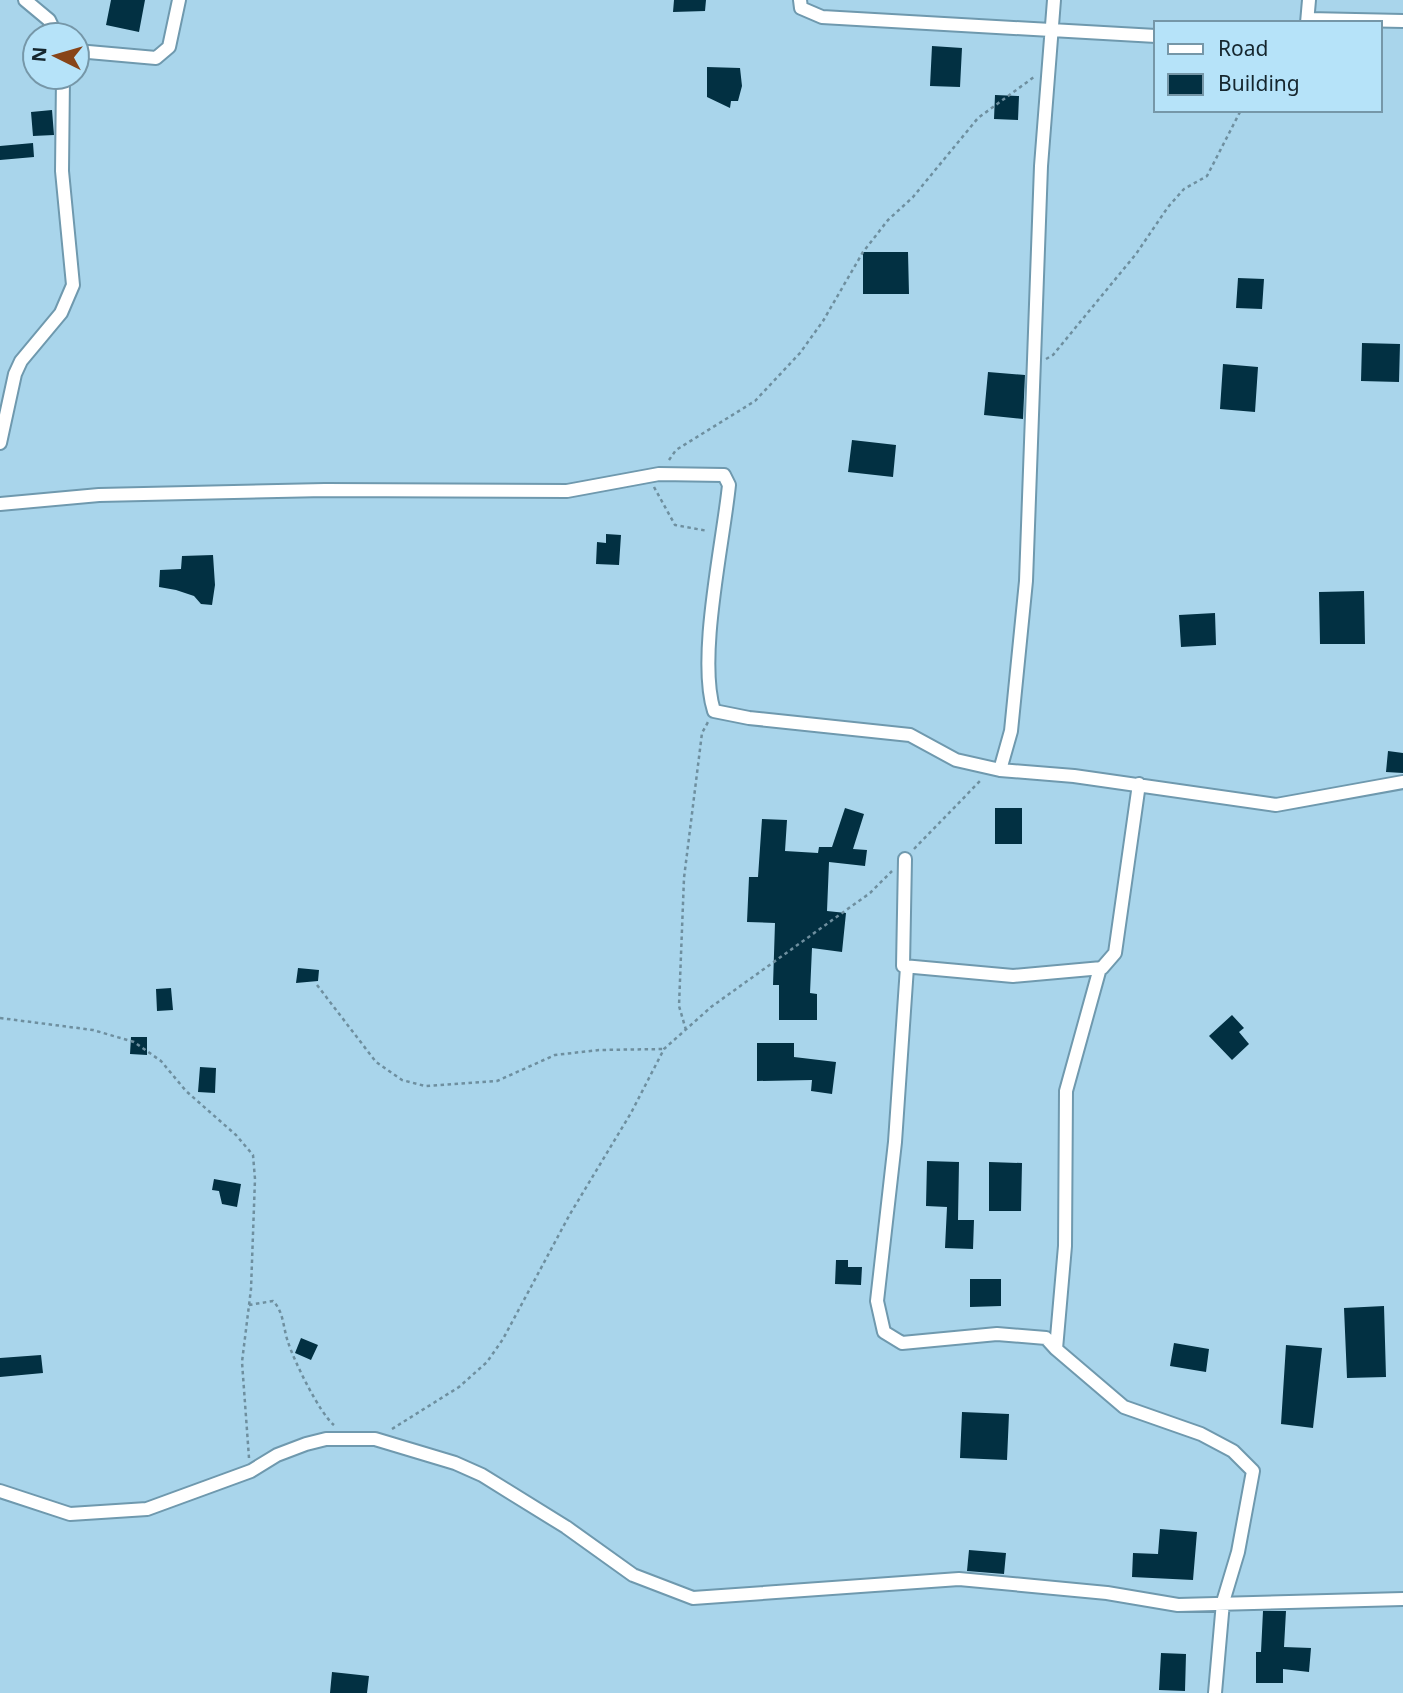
<svg xmlns="http://www.w3.org/2000/svg" width="1403" height="1693" viewBox="0 0 1403 1693" font-family="'Noto Sans',sans-serif">
	<style>
		.building { fill: #023042 }
		.lines { fill: none; stroke-linecap: round; stroke-linejoin: round }
		.minor-casing { stroke: #6f99ae; stroke-width: 16 }
		.path { stroke: #6e8f9f; stroke-width: 2.5; stroke-dasharray: 3.5 3.5; stroke-linecap: butt }
		.minor { stroke: #fff; stroke-width: 12 }
	</style>
	<rect width="100%" height="100%" fill="#a9d5eb"/>
	<path class="building" d="M111,0H145L139,32L106,25Z
		M674,0H706L705,11L673,12Z
		M932,46L962,48L960,87L930,86Z
		M707,67L740,68L742,86L738,101H731L730,108L707,97Z
		M995,95L1019,96L1018,120L994,119Z
		M52,110L54,135L33,136L31,112Z
		M33,143L34,157L0,160V146Z
		M863,252H908L909,294H863Z
		M1238,278L1264,279L1262,309L1236,308Z
		M1362,343L1400,344L1399,382L1361,381Z
		M1223,364L1258,367L1255,412L1220,409Z
		M988,372L1025,375L1023,419L984,415Z
		M852,440L896,445L893,477L848,472Z
		M606,534L621,535L619,565L596,564L597,542L606,543Z
		M213,555L215,585L212,605L201,604L194,596L176,590L159,587L160,570L181,569L182,556Z
		M1364,591L1365,644H1320L1319,592Z
		M1215,613L1216,645L1181,647L1179,615Z
		M1388,751L1403,753V773L1386,772Z
		M845,808L864,814L853,849L867,850L865,866L829,862L827,911L846,913L842,952L812,948L810,993L817,994V1020H779V985H773L775,923L747,922L749,877H758L762,819L787,820L785,851L818,853L819,847H832Z
		M995,808H1022V844H995Z
		M298,968L319,970L318,981L296,983Z
		M171,988L173,1010L157,1011L156,989Z
		M1232,1015L1244,1028L1239,1032L1249,1044L1232,1060L1209,1036Z
		M131,1037H147V1055L130,1054Z
		M757,1043H794V1057L836,1062L832,1094L811,1091L812,1080L757,1081Z
		M200,1067L216,1068L215,1093L198,1092Z
		M927,1161L959,1162L958,1220H974L973,1249L945,1248L947,1207L926,1206Z
		M989,1162L1022,1163L1021,1211H989Z
		M214,1179L241,1184L237,1207L222,1204L219,1191L212,1190Z
		M836,1260H848V1267H862L861,1285L835,1284Z
		M970,1279H1001V1306L970,1307Z
		M1384,1306L1386,1377L1347,1378L1344,1308Z
		M301,1338L318,1345L311,1360L295,1353Z
		M1174,1343L1209,1349L1206,1372L1170,1366Z
		M1286,1345L1322,1348L1313,1428L1281,1424Z
		M41,1355L43,1373L0,1377V1358Z
		M962,1412L1009,1414L1007,1460L960,1458Z
		M1160,1529L1197,1532L1193,1580L1132,1577L1133,1553L1158,1554Z
		M969,1550L1006,1553L1004,1574L967,1571Z
		M1263,1611H1286L1284,1647L1311,1648L1309,1672L1283,1669V1683H1256V1652H1261Z
		M1161,1653L1186,1654L1185,1691L1159,1690Z
		M332,1672L369,1676L367,1693H330Z"/>
	<g class="lines">
		<g class="minor-casing">
			<path id="minor" d="M25,0L49,20L56,35
				M800,0L801,8L822,17L1156,36
				M1308,19L1403,21
				M1307,23L1309,0
				M77,51L156,58L169,47L179,0
				M0,443L15,374L21,361L61,313L73,285L62,171L63,77
				M0,504L99,495L325,490L567,491L659,474L724,475L729,485C723,544 697,658 714,711L749,718L910,735L956,760L1000,770L1074,776L1276,805L1403,782
				M1000,770L1011,731L1026,581L1041,166L1054,0
				M905,859L903,966L1013,976L1102,968L1115,953L1139,784
				M907,967L895,1142L877,1301L884,1332L902,1343L997,1334L1046,1338L1056,1349L1065,1246L1066,1091L1100,968
				M1056,1349L1124,1407L1201,1434L1233,1451L1253,1471L1238,1552L1223,1602L1215,1693
				M0,1491L70,1514L147,1509L251,1471L277,1455L306,1444L326,1439H375L455,1463L482,1475L566,1527L633,1575L693,1598L959,1579L1107,1593L1178,1605L1403,1599"/>
		</g>
		<path class="path" d="M1046,359L1053,355L1136,254L1168,207L1184,189L1207,176L1241,110
			M669,460L676,450L755,401L800,353L823,321L863,252L888,220L913,197L978,118L1034,77
			M654,487L675,525L708,531
			M914,849L980,781
			M317,985L376,1062L402,1080L425,1086L497,1081L555,1055L599,1050L664,1049
			M0,1018L93,1030L134,1042L161,1061L186,1091L236,1135L253,1155L255,1179L251,1289L242,1362L249,1458
			M686,1030L679,1006L684,878L702,733L708,722
			M249,1305L273,1301C284,1312 283,1328 288,1342C294,1361 320,1414 334,1425
			M392,1429L459,1387L487,1362L503,1339L570,1214L631,1113L664,1049L711,1007L870,893L892,871"/>
		<use href="#minor" class="minor"/>
	</g>
	<rect x="1154" y="21" width="228" height="91" fill="#b6e3f9" stroke="#7697a8" stroke-width="2"/>
	<rect x="1168" y="44" width="35" height="10" fill="#ffffff" stroke="#7697a8" stroke-width="2"/>
	<text x="1218" y="56" font-size="21" fill="#15262e">Road</text>
	<rect x="1168" y="74" width="35" height="21" fill="#023042" stroke="#7697a8" stroke-width="2"/>
	<text x="1218" y="91" font-size="21" fill="#15262e">Building</text>
	<g transform="translate(56 56) rotate(275)"><circle r="33" fill="#b6e3f9" stroke="#7697a8" stroke-width="2"/>
	<path d="M0-5L12 26L0 18L-12 26Z" fill="#884418"/>
	<text y="-10" font-size="19" font-weight="bold" text-anchor="middle" fill="#15262e">N</text>
	</g>
</svg>
